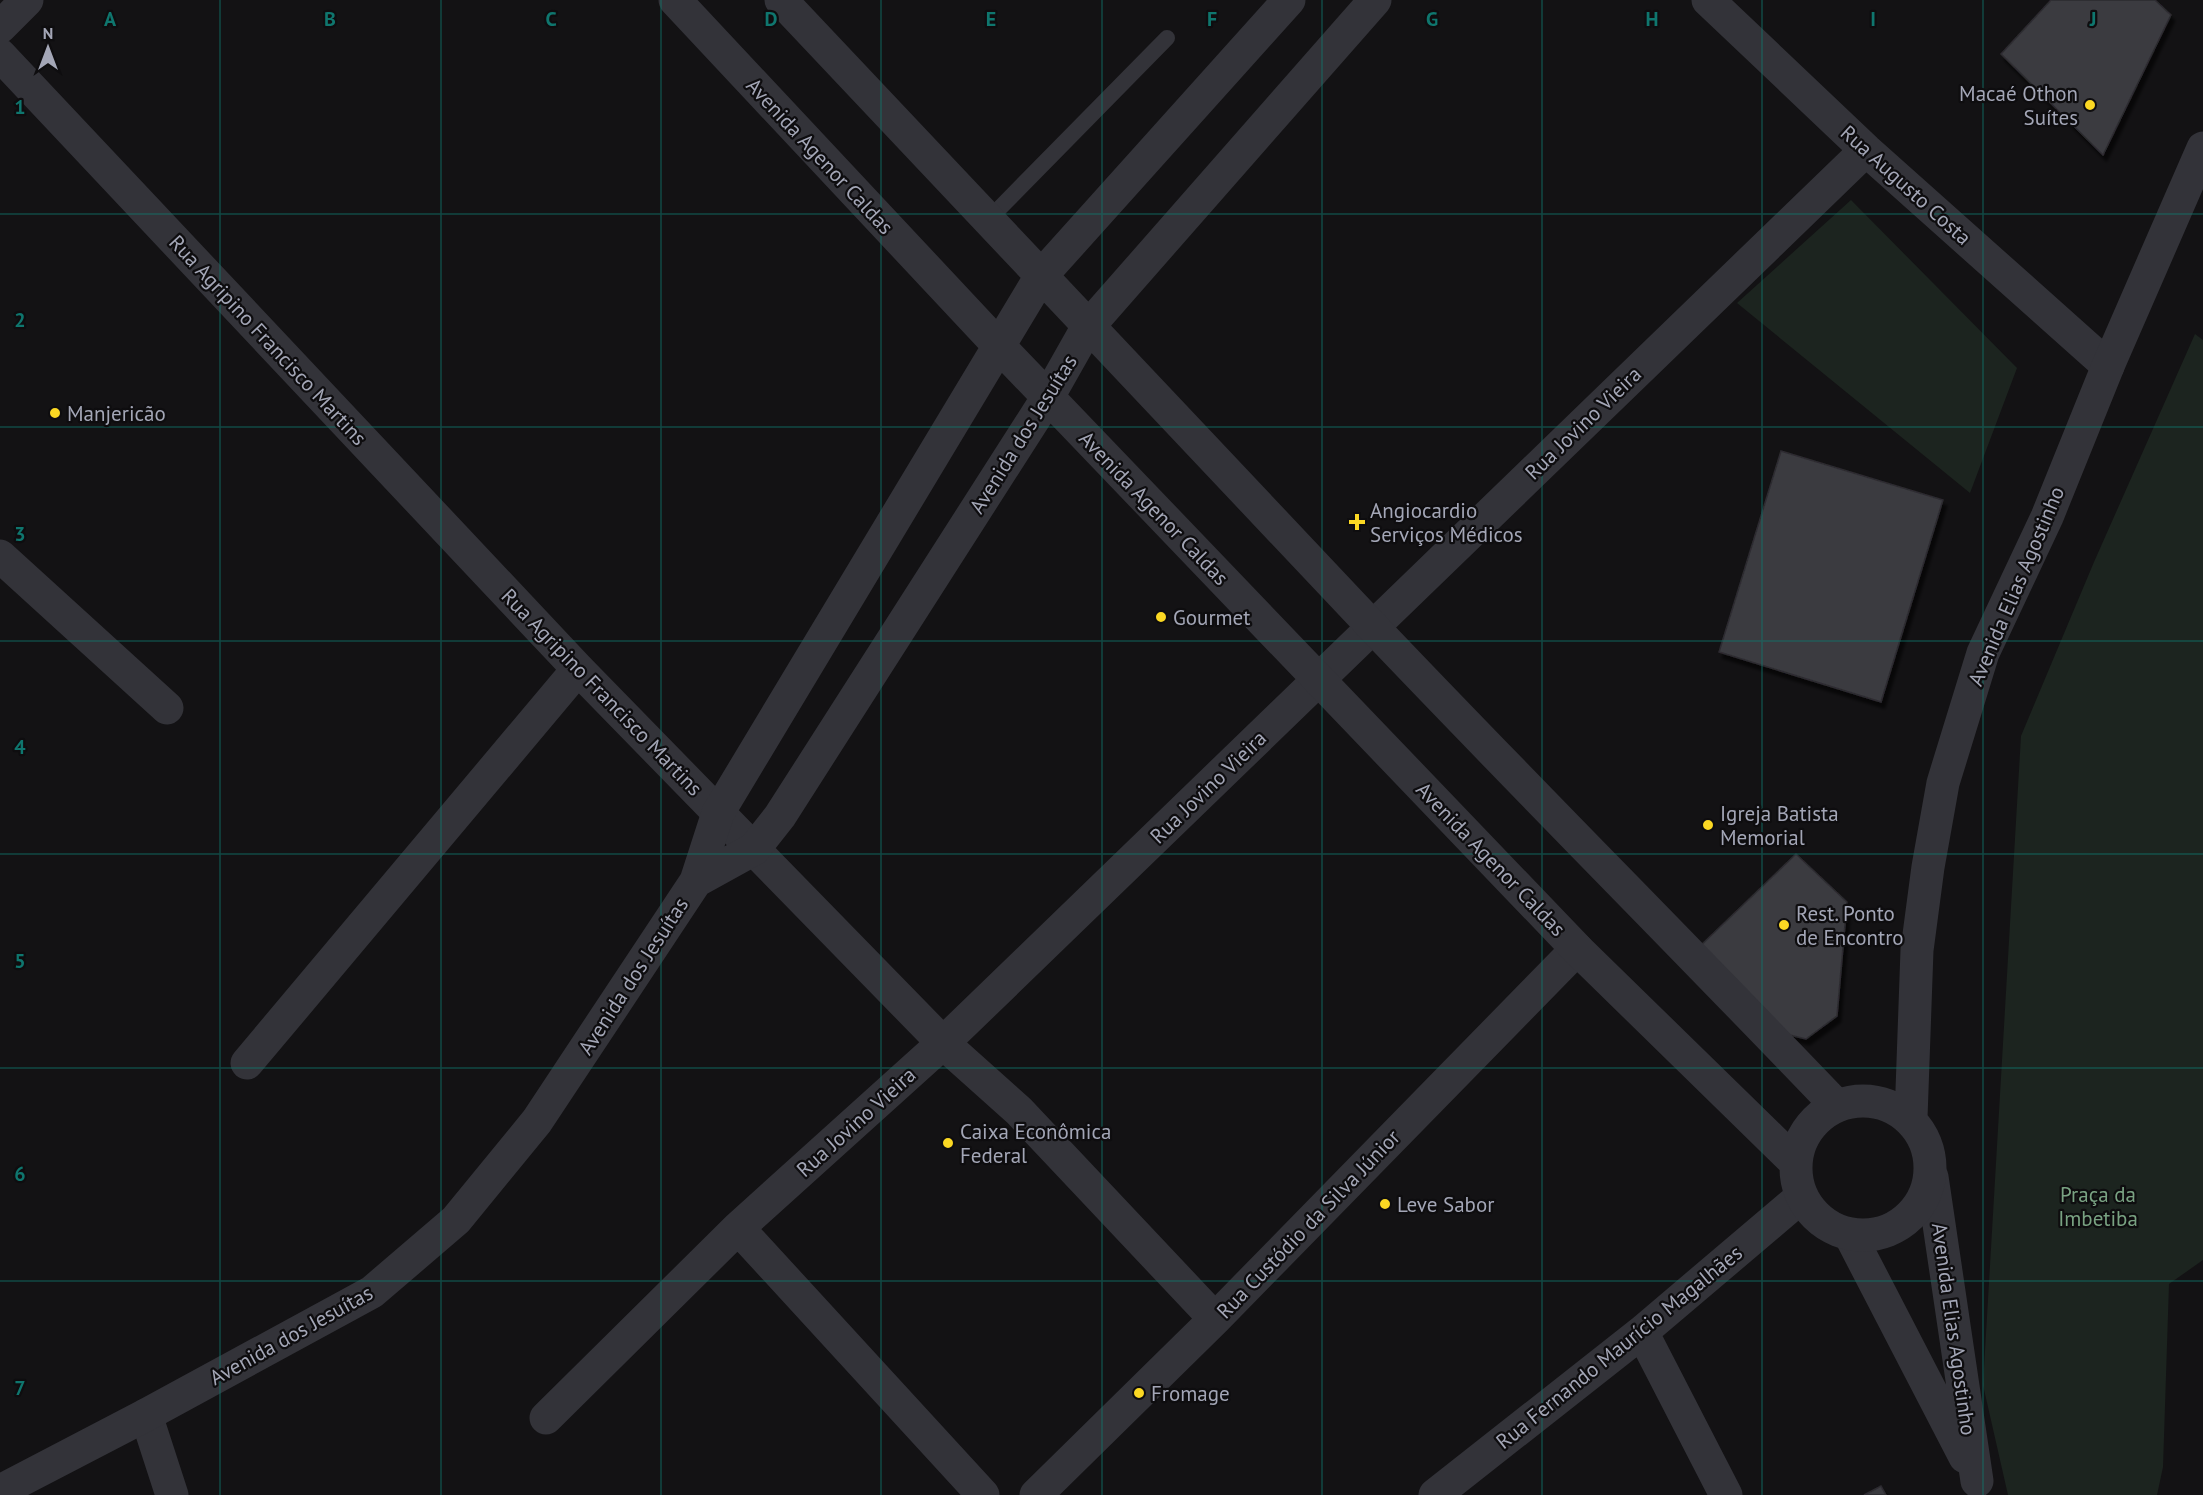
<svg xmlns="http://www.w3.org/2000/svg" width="2203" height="1495" viewBox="0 0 2203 1495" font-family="'PT Sans',sans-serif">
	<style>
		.green { fill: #1c241f }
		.building { fill: #3a3a3f; stroke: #2d2c30; stroke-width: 1.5; filter: url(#shadow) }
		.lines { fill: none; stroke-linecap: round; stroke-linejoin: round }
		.service { stroke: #333339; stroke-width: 16 }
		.minor { stroke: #333339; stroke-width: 33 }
		.tertiary { stroke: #333339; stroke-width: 33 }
		.grid { fill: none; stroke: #0f766e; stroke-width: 1.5; stroke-opacity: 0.55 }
		.poi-dot { fill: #fbd823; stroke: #0e0d0f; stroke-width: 2 }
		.labels { text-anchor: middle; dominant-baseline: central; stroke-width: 4.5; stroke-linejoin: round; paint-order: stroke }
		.poi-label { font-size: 21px; fill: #a3a6b6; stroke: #0e0d0f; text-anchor: start }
		.street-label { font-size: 21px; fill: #a3a6b6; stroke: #0e0d0f }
		.park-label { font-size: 21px; fill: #79a282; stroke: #0e0d0f }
		.grid-label { font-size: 20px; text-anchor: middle; font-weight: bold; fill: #0f766e; stroke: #0e0d0f; stroke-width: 4.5; stroke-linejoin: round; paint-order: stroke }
	</style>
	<defs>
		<filter id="shadow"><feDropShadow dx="3.5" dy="6" stdDeviation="1.5" flood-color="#0009"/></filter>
	</defs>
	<rect width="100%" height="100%" fill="#131214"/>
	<path class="green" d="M1851,200L2017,368L1970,493L1737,303Z
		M2195,334L2203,340V1260L2169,1284L2163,1467L2157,1495H2008L1983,1385L2021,736L2094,562Z"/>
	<path class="building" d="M2051,0H2155L2171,15L2103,155L2001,54Z
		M1781,451L1943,500L1881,702L1719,652Z
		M1796,854L1847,902L1837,1016L1806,1039L1772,1031L1698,948Z
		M1881,1486L1886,1495H1864Z"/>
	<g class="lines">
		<path class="service" d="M988,220L1167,38"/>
		<path class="minor" d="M1708,0L1866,150L2108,366
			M0,27L27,0
			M0,55L578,669L943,1043L1019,1111L1215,1319
			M0,556L167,708
			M247,1063L578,669
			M1932,1177L1977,1481
			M738,1228L983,1495
			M1850,1235L1965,1457
			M1642,1332L1726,1495
			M146,1415L172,1495
			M546,1418L738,1228L943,1043L1866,150
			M1036,1495L1215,1319L1577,949
			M1435,1495L1642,1332L1801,1197"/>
		<path class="tertiary" d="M675,0L999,346L1577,949L1795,1162
			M781,0C977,209 1173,418 1371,625C1525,787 1682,944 1836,1105
			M696,881L754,849L780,816L1048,397L1087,328L1375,0
			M1796 1168a67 67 0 1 1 134 0a67 67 0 1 1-134 0Z
			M1911,1118L1917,950L1928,867L1943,783L1983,653L2047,517L2108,366L2203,148
			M0,1491L146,1415L372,1292L456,1220L537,1121L696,881L718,813L1041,276L1289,0"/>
	</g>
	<path class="grid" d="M220,0V1495M441,0V1495M661,0V1495M881,0V1495M1102,0V1495M1322,0V1495M1542,0V1495M1762,0V1495M1983,0V1495M0,214H2203M0,427H2203M0,641H2203M0,854H2203M0,1068H2203M0,1281H2203"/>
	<g class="poi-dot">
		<circle cx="2090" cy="105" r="6"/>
		<circle cx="55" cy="413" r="6"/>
		<path d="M1354 513h6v6h6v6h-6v6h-6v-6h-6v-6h6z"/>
		<circle cx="1161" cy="617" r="6"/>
		<circle cx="1708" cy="825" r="6"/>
		<circle cx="1784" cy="925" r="6"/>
		<circle cx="948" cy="1143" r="6"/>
		<circle cx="1385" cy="1204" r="6"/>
		<circle cx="1139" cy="1393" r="6"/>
	</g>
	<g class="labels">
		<g class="poi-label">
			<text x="2078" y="93" text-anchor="end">Macaé Othon<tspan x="2078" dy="24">Suítes</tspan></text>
			<text x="67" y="413">Manjericão</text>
			<text x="1370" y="510">Angiocardio<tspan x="1370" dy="24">Serviços Médicos</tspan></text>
			<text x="1173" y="617">Gourmet</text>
			<text x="1720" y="813">Igreja Batista<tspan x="1720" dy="24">Memorial</tspan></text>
			<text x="1796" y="913">Rest. Ponto<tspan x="1796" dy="24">de Encontro</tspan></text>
			<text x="960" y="1131">Caixa Econômica<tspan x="960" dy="24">Federal</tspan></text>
			<text x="1397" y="1204">Leve Sabor</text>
			<text x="1151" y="1393">Fromage</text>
		</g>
		<g class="street-label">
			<text transform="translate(820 156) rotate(47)">Avenida Agenor Caldas</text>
			<text transform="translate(1906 185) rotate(42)">Rua Augusto Costa</text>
			<text transform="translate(268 340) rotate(47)">Rua Agripino Francisco Martins</text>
			<text transform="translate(1583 423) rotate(-44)">Rua Jovino Vieira</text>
			<text transform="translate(1023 434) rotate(-58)">Avenida dos Jesuítas</text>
			<text transform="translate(1154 508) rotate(46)">Avenida Agenor Caldas</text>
			<text transform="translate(2016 586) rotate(-67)">Avenida Elias Agostinho</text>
			<text transform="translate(602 692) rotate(46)">Rua Agripino Francisco Martins</text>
			<text transform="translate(1208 787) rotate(-44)">Rua Jovino Vieira</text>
			<text transform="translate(1491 859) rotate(46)">Avenida Agenor Caldas</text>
			<text transform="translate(633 976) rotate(-57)">Avenida dos Jesuítas</text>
			<text transform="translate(856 1122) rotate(-42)">Rua Jovino Vieira</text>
			<text transform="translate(1308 1224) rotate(-46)">Rua Custódio da Silva Júnior</text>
			<text transform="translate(1954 1329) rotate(82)">Avenida Elias Agostinho</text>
			<text transform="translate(291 1335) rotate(-29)">Avenida dos Jesuítas</text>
			<text transform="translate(1619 1347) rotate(-39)">Rua Fernando Maurício Magalhães</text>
		</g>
		<g class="park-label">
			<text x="2098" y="1194">Praça da<tspan x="2098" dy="24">Imbetiba</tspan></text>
		</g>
	</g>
	<g class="grid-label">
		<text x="110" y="26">A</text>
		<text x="330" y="26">B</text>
		<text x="551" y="26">C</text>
		<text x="771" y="26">D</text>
		<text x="991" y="26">E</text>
		<text x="1212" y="26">F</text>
		<text x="1432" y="26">G</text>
		<text x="1652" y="26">H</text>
		<text x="1873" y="26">I</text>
		<text x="2093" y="26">J</text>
		<text x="20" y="114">1</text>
		<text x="20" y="327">2</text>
		<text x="20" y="541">3</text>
		<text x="20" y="754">4</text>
		<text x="20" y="968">5</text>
		<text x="20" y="1181">6</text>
		<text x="20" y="1395">7</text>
	</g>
	<g transform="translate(48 48)" stroke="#0e0d0f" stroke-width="4.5" paint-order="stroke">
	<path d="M0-4.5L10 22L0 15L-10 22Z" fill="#a3a6b6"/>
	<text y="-9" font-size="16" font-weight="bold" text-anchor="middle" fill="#a3a6b6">N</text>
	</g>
</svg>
